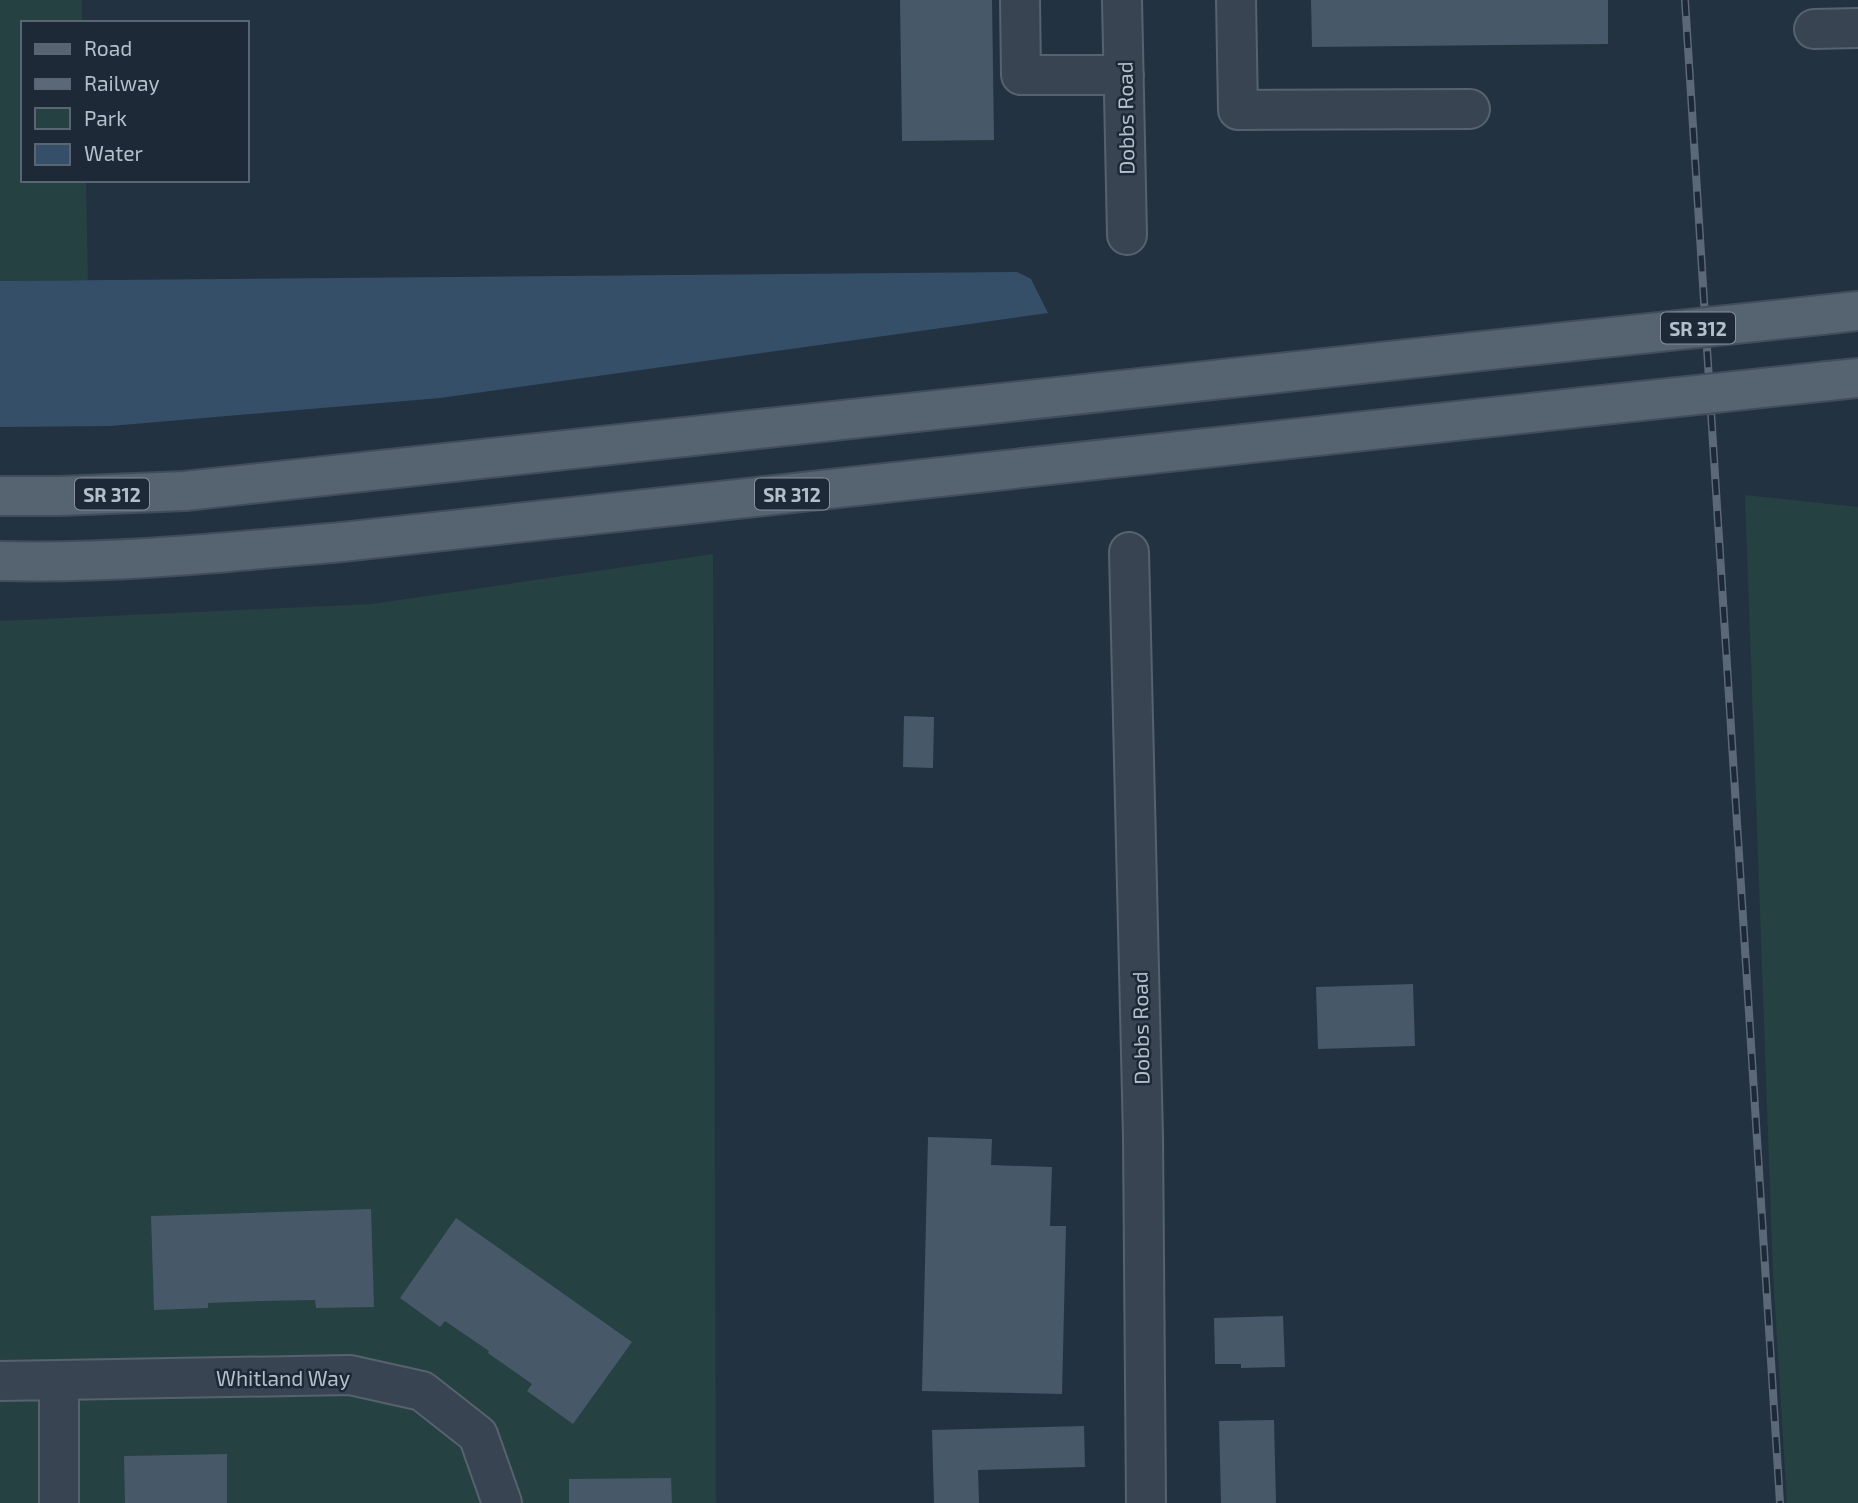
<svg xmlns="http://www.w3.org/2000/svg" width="1858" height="1503" viewBox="0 0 1858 1503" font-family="'Exo 2',sans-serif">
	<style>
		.green { fill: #264142 }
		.water { fill: #364f69 }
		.building { fill: #475868 }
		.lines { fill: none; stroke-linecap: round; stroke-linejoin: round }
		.minor-casing { stroke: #56626e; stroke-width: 42 }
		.major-casing { stroke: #414d5a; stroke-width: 42 }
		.minor { stroke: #384451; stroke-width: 38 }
		.major { stroke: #566371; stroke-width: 38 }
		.rail-casing { stroke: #5a6878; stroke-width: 8 }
		.rail { stroke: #1d2936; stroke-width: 5; stroke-dasharray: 16; stroke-linecap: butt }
		.major-bridge-casing { stroke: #414d5a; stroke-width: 42; stroke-linecap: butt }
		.major-bridge { stroke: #566371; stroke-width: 38 }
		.labels { text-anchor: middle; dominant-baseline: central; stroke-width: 5; stroke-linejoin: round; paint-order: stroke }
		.shield { fill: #1d2936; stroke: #87929e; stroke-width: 2 }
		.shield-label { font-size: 19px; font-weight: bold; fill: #b4bfcb }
		.street-label { font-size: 21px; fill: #b4bfcb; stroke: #1d2936 }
	</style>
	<rect width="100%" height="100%" fill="#233241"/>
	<path class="green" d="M0,0H82V23H23V180H86L88,280L0,281Z
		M1745,495L1858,507V1503H1787L1773,1273Z
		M713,554L716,1503H0V621L372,604Z"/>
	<path class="water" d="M1017,272L1031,279L1048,313L440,398L110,426L0,427V281Z"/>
	<path class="building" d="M900,0H992L994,140L902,141Z
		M1311,0H1608V44L1312,47Z
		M904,716L934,717L933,768L903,767Z
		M1413,984L1415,1046L1318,1049L1316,987Z
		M928,1137L992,1139L991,1165L1052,1167L1050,1226H1066L1062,1394L922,1391Z
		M371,1209L374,1307L316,1308L315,1300L262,1301L208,1303V1308L154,1310L151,1216Z
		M456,1218L632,1342L573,1424L527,1391L532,1384L488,1353L489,1351L445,1321L440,1327L400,1298Z
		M1283,1316L1285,1367L1241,1368V1364H1215L1214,1318Z
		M1274,1420L1276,1503H1221L1219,1421Z
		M1084,1426L1085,1467L978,1470L979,1503H934L932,1430Z
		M227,1454V1503H125L124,1456Z
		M671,1478L672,1503H569V1479Z"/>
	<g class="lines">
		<g class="minor-casing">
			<path id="minor" d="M1020,0L1021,75H1124
				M1122,0L1127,235
				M1236,0L1238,110L1470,109
				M1814,29L1858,28
				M1129,552L1143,1137L1146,1503
				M59,1380V1503
				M0,1381L350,1375L422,1391L478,1435L502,1503"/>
		</g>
		<g class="major-casing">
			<path id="major" d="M1821,315L1858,311
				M1828,381L1858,378
				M0,496H60L185,491L1574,341
				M0,561C115,564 228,552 342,542L1584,407"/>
		</g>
		<use href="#minor" class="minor"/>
		<use href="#major" class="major"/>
		<g class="rail-casing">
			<path id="rail" d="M1685,0L1780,1503"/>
		</g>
		<use href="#rail" class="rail"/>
		<g class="major-bridge-casing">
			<path id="major-bridge" d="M1574,341L1821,315
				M1584,407L1828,381"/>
		</g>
		<use href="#major-bridge" class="major-bridge"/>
	</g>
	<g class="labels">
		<g class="shield">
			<rect x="1661" y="312.5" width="74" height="31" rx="5"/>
			<rect x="75" y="478.5" width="74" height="31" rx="5"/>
			<rect x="755" y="478.5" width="74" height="31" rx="5"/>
		</g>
		<g class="shield-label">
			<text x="1698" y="328">SR 312</text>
			<text x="112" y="494">SR 312</text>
			<text x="792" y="494">SR 312</text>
		</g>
		<g class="street-label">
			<text transform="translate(1125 118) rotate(-91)">Dobbs Road</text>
			<text transform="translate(1140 1028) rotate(-91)">Dobbs Road</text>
			<text x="283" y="1377">Whitland Way</text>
		</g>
	</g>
	<rect x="21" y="21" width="228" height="161" fill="#1d2936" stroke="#596572" stroke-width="2"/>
	<rect x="35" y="44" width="35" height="10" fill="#566371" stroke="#596572" stroke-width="2"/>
	<text x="84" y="56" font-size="21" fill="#b4bfcb">Road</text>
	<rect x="35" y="79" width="35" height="10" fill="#5a6878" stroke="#596572" stroke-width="2"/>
	<text x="84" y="91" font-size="21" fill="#b4bfcb">Railway</text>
	<rect x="35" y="108" width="35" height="21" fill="#264142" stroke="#596572" stroke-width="2"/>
	<text x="84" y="126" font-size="21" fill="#b4bfcb">Park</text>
	<rect x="35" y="144" width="35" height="21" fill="#364f69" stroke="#596572" stroke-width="2"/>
	<text x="84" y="161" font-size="21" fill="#b4bfcb">Water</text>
</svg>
